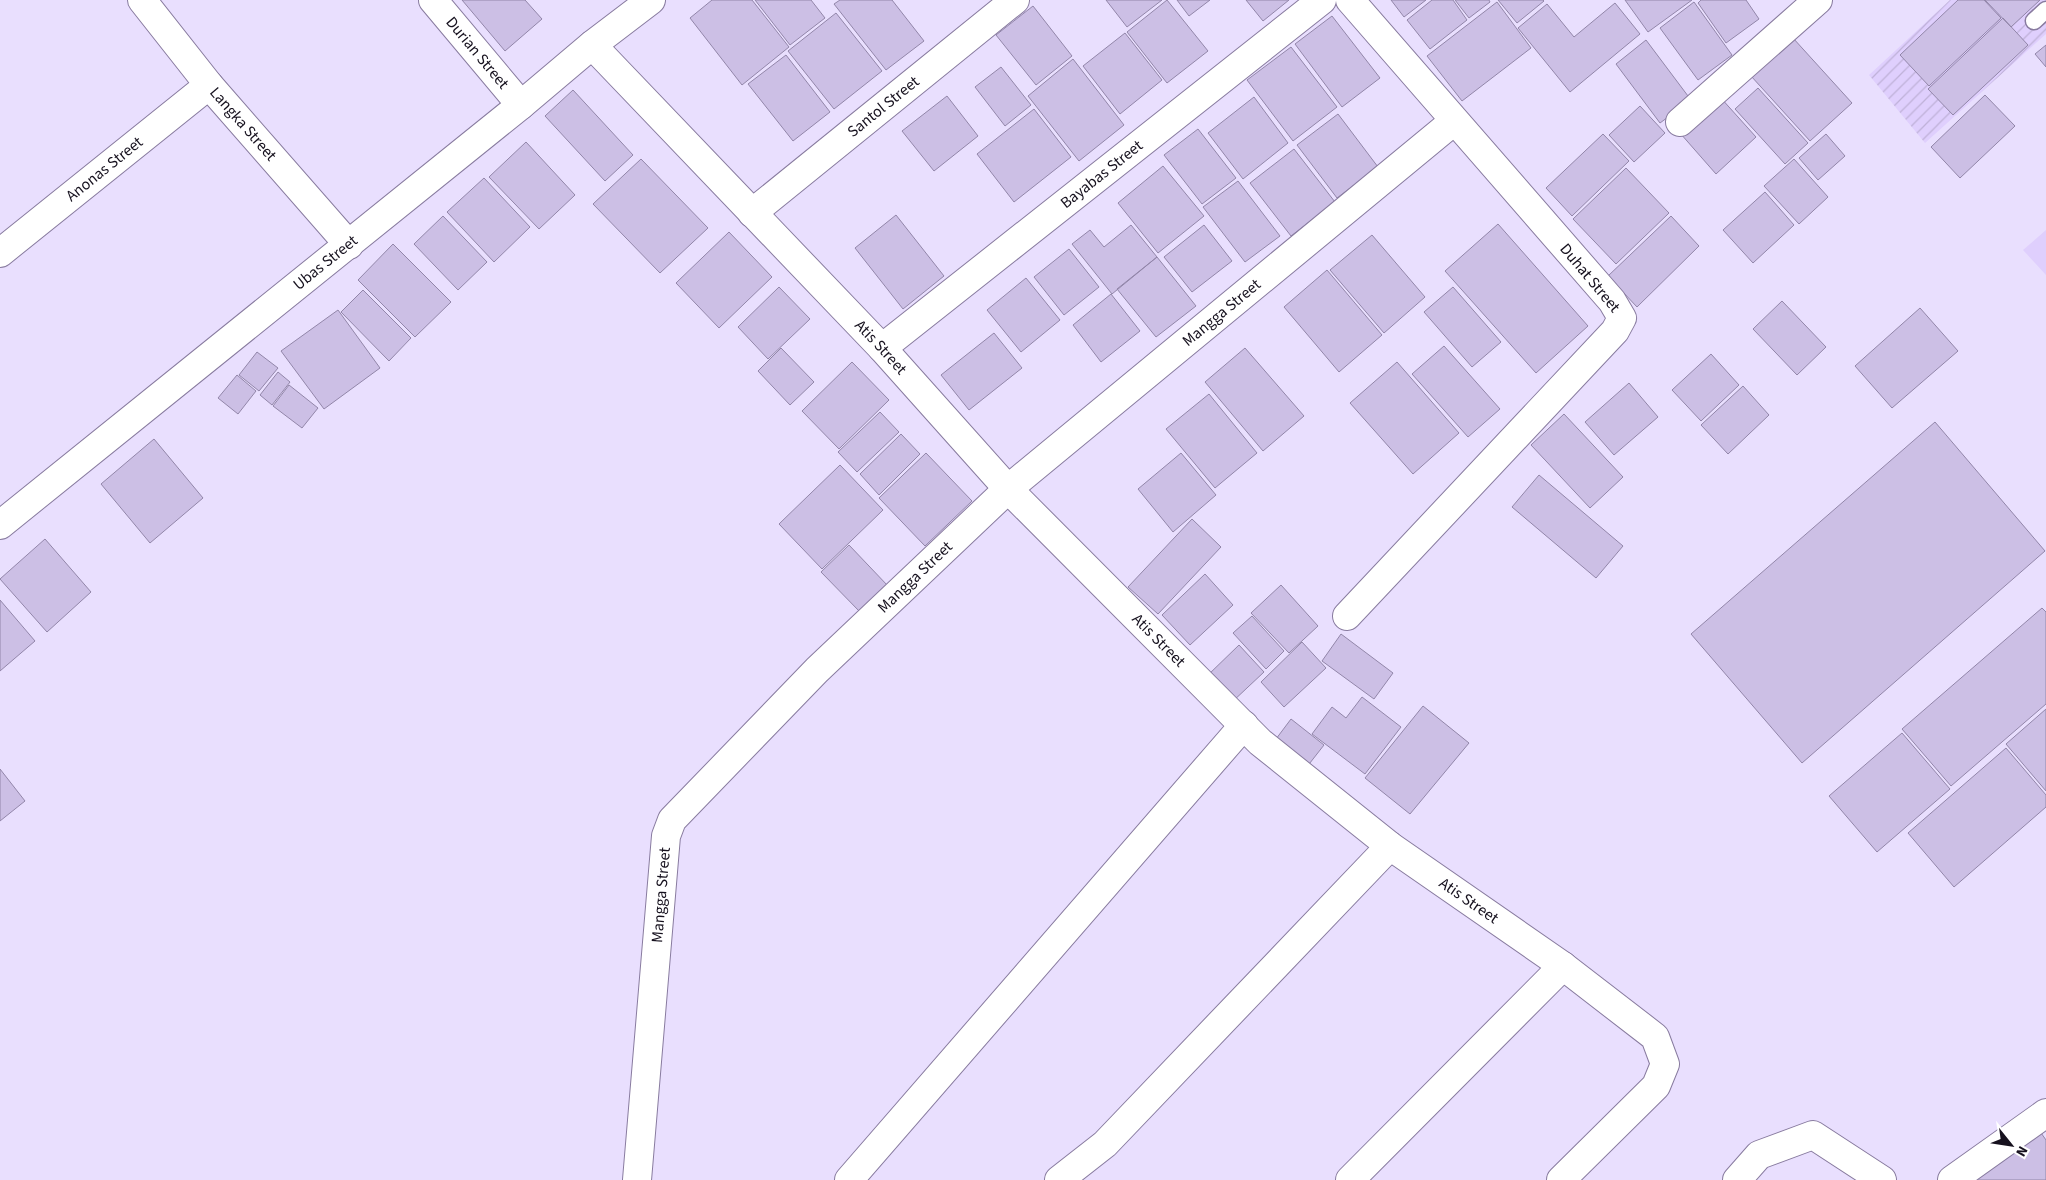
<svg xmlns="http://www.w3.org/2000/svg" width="2046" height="1180" viewBox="0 0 2046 1180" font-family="'Source Sans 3',sans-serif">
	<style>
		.built { fill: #dfcffd }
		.industrial { fill: url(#industrial-furrows) }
		.building { fill: #ccbfe5; stroke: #9286a9 }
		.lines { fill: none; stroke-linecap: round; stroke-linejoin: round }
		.service-casing { stroke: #887b9f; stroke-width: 19 }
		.minor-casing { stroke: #887b9f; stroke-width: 30 }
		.tertiary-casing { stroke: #887b9f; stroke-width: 30 }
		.service { stroke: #fff; stroke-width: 16 }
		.minor { stroke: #fff; stroke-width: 28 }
		.tertiary { stroke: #fff; stroke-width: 28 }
		.labels { text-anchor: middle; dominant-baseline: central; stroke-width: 4; stroke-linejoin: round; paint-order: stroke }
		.street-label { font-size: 16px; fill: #16111e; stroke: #fff }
	</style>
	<defs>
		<pattern id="industrial-furrows" width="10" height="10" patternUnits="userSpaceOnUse" patternTransform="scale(1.25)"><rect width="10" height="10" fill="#dfcffd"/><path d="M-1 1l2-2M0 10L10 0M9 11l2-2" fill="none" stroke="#bfb1d8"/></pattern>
	</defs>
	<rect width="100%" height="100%" fill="#e9dffe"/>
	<path class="built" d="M2046,230V275L2023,250Z"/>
	<path class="industrial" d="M1950,0H2046V34L1925,143L1869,75Z"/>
	<path class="building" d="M462,0H525L542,19L505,51Z
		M712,0H752L789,47L742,85L690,18Z
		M755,0H811L825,18L790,45Z
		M840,0H892L924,41L886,70L834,4Z
		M1106,0H1162L1127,27Z
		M1167,0L1208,51L1167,83L1127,32Z
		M1177,0H1210L1189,16Z
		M1246,0H1289L1263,21Z
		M1391,0H1426L1404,17Z
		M1432,0H1453L1467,20L1430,49L1407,20Z
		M1455,0H1489L1490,2L1469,18Z
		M1498,0H1543L1544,1L1517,23Z
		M1625,0H1692L1648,32Z
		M1701,0H1746L1759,19L1726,43L1698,3Z
		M1958,0H1984L2001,18L1929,86L1900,55Z
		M1985,0H2040L2011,27Z
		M1497,2L1531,48L1462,101L1427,56Z
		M1694,2L1732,55L1698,80L1660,28Z
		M1615,3L1640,34L1570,92L1518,28L1547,4L1574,37Z
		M1033,6L1072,56L1036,85L996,35Z
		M836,13L882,71L834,109L788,51Z
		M1332,16L1380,78L1342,107L1295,44Z
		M2003,18L2028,45L1953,115L1928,89Z
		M1125,33L1162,80L1120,114L1083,66Z
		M1793,38L1852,103L1810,141L1751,76Z
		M1646,40L1691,100L1660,123L1616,64Z
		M2046,45V67L2035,54Z
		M1291,47L1337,107L1293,141L1247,80Z
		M786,55L830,112L793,141L748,84Z
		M1073,59L1124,125L1079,161L1028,96Z
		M1001,67L1031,105L1005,126L975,87Z
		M1758,88L1808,143L1785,164L1735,109Z
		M573,90L633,155L605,181L545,116Z
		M1985,95L2015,126L1960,178L1931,147Z
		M947,96L978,136L934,171L902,131Z
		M1254,97L1288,143L1243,179L1208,133Z
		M1720,97L1756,137L1716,174L1680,133Z
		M1640,106L1665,133L1634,162L1609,135Z
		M1034,109L1071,157L1014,202L977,154Z
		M1338,114L1378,167L1337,198L1297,145Z
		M1198,129L1236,178L1202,204L1164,155Z
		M1603,134L1629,161L1572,216L1546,188Z
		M1826,134L1845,156L1818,180L1799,158Z
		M526,142L575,195L539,229L489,177Z
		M1294,149L1335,202L1291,236L1250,183Z
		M641,159L708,228L660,273L593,204Z
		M1794,159L1828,197L1799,224L1764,186Z
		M1163,166L1204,216L1158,253L1118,203Z
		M1626,168L1669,213L1616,264L1573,219Z
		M484,178L530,227L494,262L447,212Z
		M1238,181L1280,236L1245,262L1203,207Z
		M1765,192L1794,225L1753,263L1723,230Z
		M896,215L944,276L903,309L855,248Z
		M443,216L487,262L458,290L414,244Z
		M1671,216L1699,246L1637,307L1608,276Z
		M1498,224L1588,326L1536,373L1445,271Z
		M1131,225L1157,257L1112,294L1072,244L1090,230L1104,247Z
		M1204,225L1232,261L1192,292L1164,257Z
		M729,232L772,277L719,328L676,283Z
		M1372,235L1425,297L1384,333L1330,270Z
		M393,244L451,302L415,337L358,280Z
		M1069,249L1099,287L1064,315L1034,277Z
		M1157,257L1196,306L1156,337L1117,289Z
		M1327,270L1382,335L1339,372L1284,307Z
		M1026,278L1060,320L1021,352L987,310Z
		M779,287L810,319L768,359L738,327Z
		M1453,287L1501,342L1472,367L1424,312Z
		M363,290L411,338L389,361L341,312Z
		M1111,294L1140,331L1101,362L1073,325Z
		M1782,301L1826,347L1797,375L1753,329Z
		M1920,308L1958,351L1892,408L1855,366Z
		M338,310L380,368L324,409L281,351Z
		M994,333L1022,368L969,410L941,375Z
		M1444,346L1500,409L1468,437L1412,374Z
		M781,348L814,382L790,405L758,371Z
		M1245,348L1304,416L1263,451L1205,382Z
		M257,352L278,368L259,391L239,375Z
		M1711,354L1739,385L1701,421L1672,390Z
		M852,362L889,400L839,449L802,411Z
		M1397,362L1459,433L1413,474L1350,403Z
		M278,372L290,382L272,405L260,395Z
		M237,375L256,391L238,414L218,398Z
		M1629,383L1658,417L1614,455L1585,422Z
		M289,385L318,408L302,428L273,406Z
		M1743,386L1769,415L1728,454L1701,425Z
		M1209,394L1257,453L1215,488L1166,429Z
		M880,412L899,432L857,472L838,452Z
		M1564,414L1623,477L1590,508L1531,445Z
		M1935,422L2045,551L1802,763L1691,634Z
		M901,434L920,454L879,495L860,474Z
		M154,439L203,498L150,543L101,484Z
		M926,453L972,501L925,546L879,498Z
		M1181,453L1216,495L1173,532L1138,489Z
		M840,465L883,510L822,569L779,524Z
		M1539,475L1623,546L1596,578L1512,507Z
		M1192,519L1221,547L1158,614L1128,587Z
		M45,539L91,592L47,632L0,579Z
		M849,545L888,586L860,612L821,572Z
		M1205,574L1233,605L1190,645L1162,615Z
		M1281,585L1318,626L1289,653L1251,613Z
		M0,600L35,641L0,671Z
		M2042,608L2046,612V704L1951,786L1902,729Z
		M1252,616L1284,651L1266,669L1233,633Z
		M1341,634L1393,673L1374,699L1322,661Z
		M1302,642L1326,668L1284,707L1261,682Z
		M1239,645L1264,672L1231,703L1207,676Z
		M1362,697L1401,727L1365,774L1312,734L1332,707L1346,718Z
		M1423,706L1469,743L1410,814L1365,778Z
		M2046,709V791L2006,744Z
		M1291,719L1324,745L1306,768L1273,743Z
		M1902,733L1950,789L1877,852L1829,796Z
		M2006,748L2046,795V807L1954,887L1908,833Z
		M0,769L25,801L0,821Z
		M2039,1130L2046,1140V1180H1971Z"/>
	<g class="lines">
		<g class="service-casing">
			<path id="service" d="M2034,21L2046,10"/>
		</g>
		<g class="minor-casing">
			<g id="minor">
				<path id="s1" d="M142,0L209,85L349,245"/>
				<path id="s2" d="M433,0L521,105"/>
				<path id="s3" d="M592,45L882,348L1008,489L1260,742L1390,846L1563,966L1655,1037L1665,1064L1656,1086L1561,1180"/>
				<path d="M1680,122L1818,0"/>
				<path id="s4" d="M752,213L1015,0"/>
				<path id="s5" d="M0,253L209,85"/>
				<path id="s6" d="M882,348L1322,0"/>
				<path d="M1347,616L1615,331L1622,318L1612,301L1350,0"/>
				<path id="s7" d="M637,1180L666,836L672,820L817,670L1008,489L1454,121"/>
				<path d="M849,1180L1244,725"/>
				<path d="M1059,1180L1105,1144L1390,846"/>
				<path d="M1350,1180L1563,966"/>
				<path d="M1737,1180L1759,1155L1813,1135L1882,1180"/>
				<path d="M1952,1180L2046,1113"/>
			</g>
		</g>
		<g class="tertiary-casing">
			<g id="tertiary">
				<path id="s8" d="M0,525L521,105L592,45L651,0"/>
			</g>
		</g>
		<use href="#service" class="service"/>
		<use href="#minor" class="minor"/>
		<use href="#tertiary" class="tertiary"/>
	</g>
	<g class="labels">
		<g class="street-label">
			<text stroke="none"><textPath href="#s2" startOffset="69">Durian Street</textPath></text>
			<text stroke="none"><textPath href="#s4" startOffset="169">Santol Street</textPath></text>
			<text stroke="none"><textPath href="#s1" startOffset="160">Langka Street</textPath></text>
			<text stroke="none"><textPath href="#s5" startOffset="134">Anonas Street</textPath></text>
			<text stroke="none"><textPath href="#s6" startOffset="280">Bayabas Street</textPath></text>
			<text stroke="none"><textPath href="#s8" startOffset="418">Ubas Street</textPath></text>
			<text transform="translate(1590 278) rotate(50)">Duhat Street</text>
			<text stroke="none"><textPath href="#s7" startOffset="1111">Mangga Street</textPath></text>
			<text stroke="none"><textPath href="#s3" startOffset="418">Atis Street</textPath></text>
			<text stroke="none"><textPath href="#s7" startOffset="706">Mangga Street</textPath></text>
			<text stroke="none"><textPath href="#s3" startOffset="822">Atis Street</textPath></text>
			<text stroke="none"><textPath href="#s7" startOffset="286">Mangga Street</textPath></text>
			<text stroke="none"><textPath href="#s3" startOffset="1228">Atis Street</textPath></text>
		</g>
	</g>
	<g transform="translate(2011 1145) rotate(120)" stroke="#ffffff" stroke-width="4" paint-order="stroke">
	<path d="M0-4L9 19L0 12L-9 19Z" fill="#16111e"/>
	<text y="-8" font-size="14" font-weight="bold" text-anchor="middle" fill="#16111e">N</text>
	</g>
</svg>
